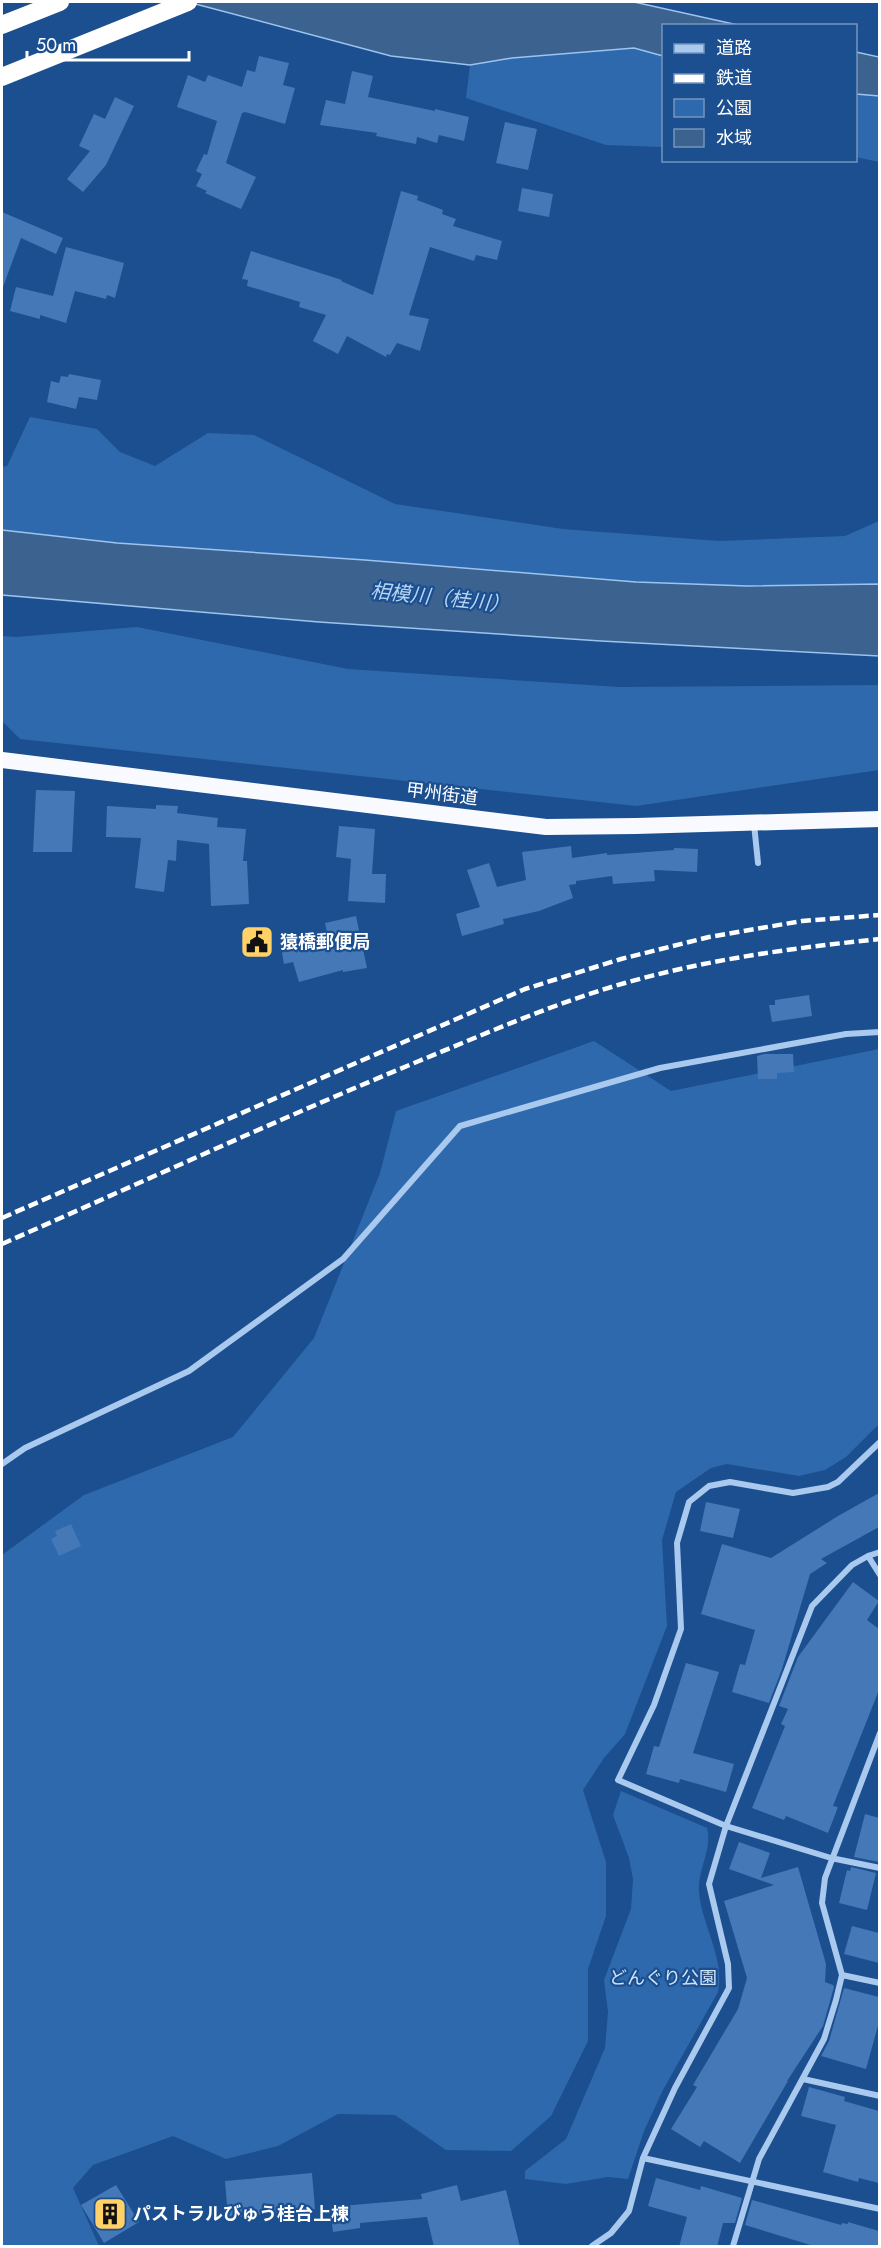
<svg xmlns="http://www.w3.org/2000/svg" width="881" height="2248" viewBox="0 0 881 2248" font-family="Jost,'Noto Sans JP',sans-serif">
	<style>
		.green { fill: #2e69ad }
		.water { fill: #3c6290; stroke: #9cc4f0; stroke-width: 1.5 }
		.building { fill: #4478b7 }
		.lines { fill: none; stroke-linecap: round; stroke-linejoin: round }
		.minor { stroke: #a9c9ee; stroke-width: 6 }
		.trunk { stroke: #f8faff; stroke-width: 16 }
		.motorway { stroke: #fff; stroke-width: 18 }
		.rail { stroke: #fff; stroke-width: 4.5; stroke-dasharray: 10 4.5; stroke-linecap: butt }
		.labels { text-anchor: middle; dominant-baseline: central; stroke-width: 4.5; stroke-linejoin: round; paint-order: stroke }
		.street-label { font-size: 18px; fill: #fff; stroke: #1b4f8f }
		.poi-label { font-size: 18px; font-weight: bold; fill: #fff; stroke: #1b4f8f; text-anchor: start }
		.park-label { font-size: 18px; fill: #cfe3fa; stroke: #1b4f8f }
		.water-label { font-size: 20px; font-style: italic; fill: #b5d3f5; stroke: #1b4f8f }
	</style>
	<rect width="100%" height="100%" fill="#1b4f8f"/>
	<path class="green" d="M634,48L663,56V147L606,145L466,98L470,65L512,58Z
		M856,94L879,96V162L856,157Z
		M30,417L97,429L120,452L155,466L208,433L254,435L395,504L563,529L719,541L845,536L879,521V584L747,586L636,582L117,543L2,530V467L7,466Z
		M137,627L348,669L619,687L879,685V770L636,806L20,739L2,721V636L16,637Z
		M594,1041L671,1091L879,1049V1424L846,1457L825,1470L799,1476L727,1464L711,1468L676,1492L662,1540L667,1626L625,1734L604,1758L583,1790L606,1862V1916L588,1969V2041L551,2116L511,2151L446,2150L395,2115L338,2114L278,2146L226,2159L173,2136L93,2165L73,2188L99,2246H2V1555L84,1495L233,1437L314,1338L380,1173L396,1111Z
		M621,1791L707,1828C713,1848 697,1871 699,1892C702,1926 725,1958 718,1992L663,2090L644,2131L628,2179L608,2177L566,2184L525,2179V2171L566,2139L605,2048L608,2012L604,1980L631,1909L633,1879L629,1858L613,1815Z"/>
	<path class="water" d="M188,2H634L738,25L664,26L663,56L634,48L512,58L470,65L391,56Z
		M856,52L879,57V96L856,94Z
		M2,530L117,543L365,560L636,582L747,586L879,584V656L601,641L319,622L2,595Z"/>
	<path class="building" d="M259,56L289,63L283,85L295,88L285,124L245,112L242,113L226,163L256,177L241,209L205,193L207,191L196,186L202,174L196,171L204,154L207,155L217,121L177,107L188,75L205,82L208,75L242,87L247,70L255,72Z
		M352,71L373,76L368,97L435,111V109L469,117L464,141L439,135L437,143L417,137L416,144L376,136L377,133L320,125L326,100L345,104Z
		M115,97L134,106L106,165L83,192L67,179L90,151L79,146L94,114L105,119Z
		M505,122L537,129L528,170L496,163Z
		M522,188L553,194L549,217L518,211Z
		M401,191L418,196L417,200L443,210L442,214L456,219L453,226L502,241L497,260L476,255L474,261L430,247L409,315L429,319L420,351L397,343L390,355L387,354L386,357L347,336L338,354L313,341L326,315L299,307L300,302L247,286L248,280L242,279L251,251L342,280L341,281L373,295Z
		M2,212L63,238L56,254L21,238L3,287L2,286Z
		M66,247L124,263L115,298L107,295L106,299L75,291L66,323L40,315V319L10,311L16,287L53,296Z
		M69,374L101,380L97,400L79,397L76,409L47,402L51,381L59,383L61,376L68,377Z
		M36,790L75,791L72,852H33Z
		M156,805L178,806L177,813L218,818L217,827L246,829L243,861H247L249,904L211,906L209,844L177,840L176,861L168,860L164,892L135,888L141,838L106,837L107,806L156,809Z
		M339,826L375,829L372,874H386L385,903L348,901L351,859L336,857Z
		M571,846L572,858L607,853V855L674,850V848L698,849L697,872L654,870L655,881L613,884L612,876L576,881V884L569,885L573,898L539,911L503,919L504,924L462,936L456,914L480,907L467,870L489,863L497,887L526,880L522,852Z
		M356,916L367,968L343,972V970L299,982L293,962L284,964L281,947L328,937L325,923Z
		M809,995L812,1016L772,1022L769,1005H775V1000Z
		M764,1054H793L794,1072L777,1073V1079H758L757,1056Z
		M879,1493V1527L821,1559L827,1563L810,1574L782,1669L769,1703L732,1692L740,1664L745,1665L755,1630L701,1614L722,1544L771,1558L838,1516Z
		M706,1502L740,1509L733,1538L700,1531Z
		M71,1524L81,1546L59,1556L51,1539L57,1536L55,1531Z
		M853,1582L879,1601L867,1620L879,1629V1690L833,1806L838,1807L828,1833L786,1816L784,1820L752,1808L785,1726L781,1724L788,1709L779,1706L798,1657Z
		M686,1663L719,1672L693,1753L734,1764L726,1792L680,1779L679,1783L646,1774L654,1746L659,1747Z
		M865,1814L879,1818V1862L854,1857Z
		M739,1842L770,1853L761,1878L798,1867L826,1964L825,1982L833,1985L834,1987L823,2026L787,2081H788L740,2163L704,2141L700,2147L671,2129L697,2087L693,2085L738,2009L747,1978L724,1901L774,1885L729,1869Z
		M851,1867L876,1873L867,1910L839,1903L847,1870L850,1871Z
		M852,1926L879,1933V1963L844,1954Z
		M844,1988L879,1997V2022L866,2069L821,2056L829,2041Z
		M809,2087L845,2097L844,2101L879,2111V2183L859,2178L858,2182L823,2172L836,2125L801,2116Z
		M312,2173L315,2209L228,2218L225,2181Z
		M656,2178L700,2190L701,2186L742,2198L735,2223H723L717,2247H679L687,2217L648,2206Z
		M116,2185L139,2222L104,2243L81,2205Z
		M457,2185L461,2201L506,2190L520,2247H434L427,2217L360,2223V2228L333,2232L330,2207L422,2199L421,2194Z
		M752,2200L841,2225L842,2223L848,2224V2222L879,2231V2247H817L745,2225Z"/>
	<g class="lines">
		<path class="minor" d="M754,824L758,863
			M880,1442L838,1482L828,1487L793,1493L730,1482L709,1486L689,1502L677,1543L681,1629L654,1705L618,1780L726,1826L831,1858L880,1868
			M2,1464L25,1448L189,1371L343,1259L460,1126L660,1068L846,1034L880,1032
			M868,1556L880,1575
			M842,1975L880,1983
			M803,2079L880,2096
			M643,2158L880,2209
			M592,2246L611,2233L629,2211L643,2158L675,2088L729,1988L728,1964L709,1884L726,1826L812,1606L852,1565L868,1556L880,1552
			M733,2246L759,2159L824,2039L836,2000L842,1975L822,1903L825,1878L880,1733"/>
		<path class="trunk" d="M2,760L546,827L636,826L880,819"/>
		<path class="motorway" d="M2,25L60,2
			M2,77L188,2"/>
		<path class="rail" d="M2,1218L525,989L621,959L709,937L802,921L880,915
			M2,1244C140,1183 279,1119 419,1061C487,1033 555,1003 625,983C709,959 793,948 880,939"/>
	</g>
	<defs>
		<g id="civic-square" transform="scale(1.725)"><rect x="-9" y="-9" width="18" height="18" rx="4" fill="#ffd166" stroke="#1b4f8f"/><path d="M-.6-6.5H3V-4.5H.6V-3L4-1V1h2V6H-6V1h2V-1L-.6-3ZM-1.2 2.5V6h2.4V2.5Z" fill="#111"/></g>
		<g id="building-square" transform="scale(1.725)"><rect x="-9" y="-9" width="18" height="18" rx="4" fill="#ffd166" stroke="#1b4f8f"/><path d="M-4-6H4V6H1V3H-1V6H-4ZM-2.5-4.3h1.7v1.8h-1.7ZM.8-4.3h1.7v1.8H.8ZM-2.5-1h1.7V.8h-1.7ZM.8-1h1.7V.8H.8Z" fill="#111"/></g>
	</defs>
	<g fill-rule="evenodd">
		<use href="#civic-square" x="257" y="942"/>
		<use href="#building-square" x="110" y="2214"/>
	</g>
	<g class="labels">
		<g class="street-label">
			<text transform="translate(442 794) rotate(7)">甲州街道</text>
		</g>
		<g class="poi-label">
			<text x="280" y="942">猿橋郵便局</text>
			<text x="133" y="2214">パストラルびゅう桂台上棟</text>
		</g>
		<g class="park-label">
			<text x="663" y="1978">どんぐり公園</text>
		</g>
		<g class="water-label">
			<text transform="translate(440 598) rotate(6)">相模川（桂川）</text>
		</g>
	</g>
	<rect width="881" height="2248" fill="none" stroke="#ffffff" stroke-width="6"/>
	<rect x="662" y="24" width="195" height="138" fill="#1b4f8f" stroke="#7695bc" stroke-width="1.5"/>
	<rect x="674" y="44" width="30" height="9" fill="#a9c9ee" stroke="#7695bc" stroke-width="1.5"/>
	<text x="716" y="54" font-size="18" fill="#ffffff">道路</text>
	<rect x="674" y="74" width="30" height="9" fill="#ffffff" stroke="#7695bc" stroke-width="1.5"/>
	<text x="716" y="84" font-size="18" fill="#ffffff">鉄道</text>
	<rect x="674" y="99" width="30" height="18" fill="#2e69ad" stroke="#7695bc" stroke-width="1.5"/>
	<text x="716" y="114" font-size="18" fill="#ffffff">公園</text>
	<rect x="674" y="129" width="30" height="18" fill="#3c6290" stroke="#7695bc" stroke-width="1.5"/>
	<text x="716" y="144" font-size="18" fill="#ffffff">水域</text>
	<path d="M27 51v9h162v-9" fill="none" stroke="#ffffff" stroke-width="3"/>
	<text x="36" y="51" font-size="18" fill="#ffffff" stroke="#1b4f8f" stroke-width="4.5" paint-order="stroke">50 m</text>
</svg>
